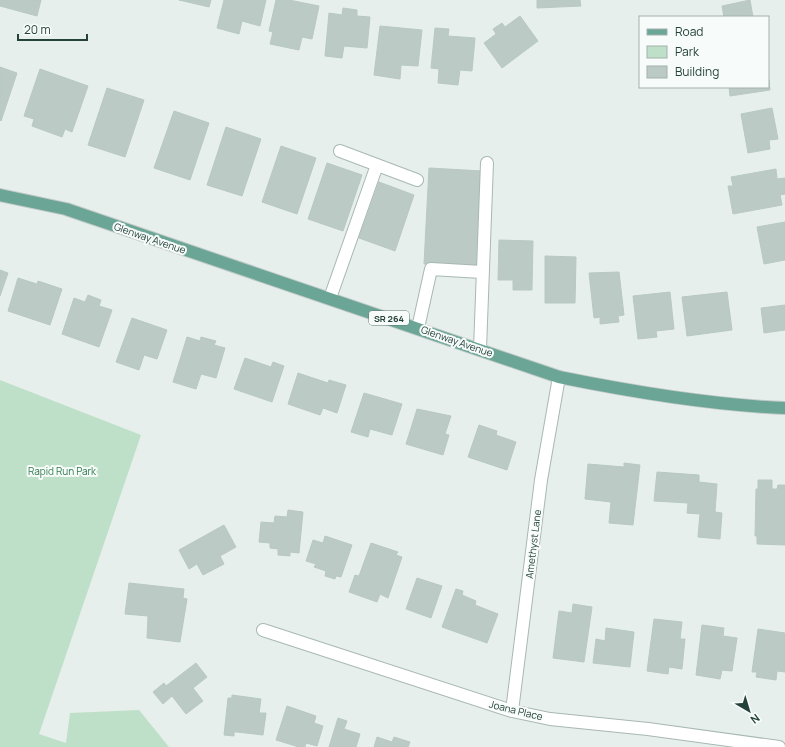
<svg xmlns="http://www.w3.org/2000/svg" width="785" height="747" viewBox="0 0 785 747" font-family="Manrope,sans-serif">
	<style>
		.green { fill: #bfe0c8 }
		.building { fill: #bbcac4; stroke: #b8c9c2 }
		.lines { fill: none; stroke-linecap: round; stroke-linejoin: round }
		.minor-casing { stroke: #a8b8b2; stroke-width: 14 }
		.major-casing { stroke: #c2cac8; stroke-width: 14 }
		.minor { stroke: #fff; stroke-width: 12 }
		.major { stroke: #6aa596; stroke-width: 12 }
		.labels { text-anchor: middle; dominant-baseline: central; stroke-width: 4; stroke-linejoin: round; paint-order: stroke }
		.shield { fill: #f7fbf9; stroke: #637a73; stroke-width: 1 }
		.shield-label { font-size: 9px; font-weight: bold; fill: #24423a }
		.street-label { font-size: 10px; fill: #24423a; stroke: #f7fbf9 }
		.park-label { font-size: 10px; fill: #2d7a4b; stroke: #f7fbf9 }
	</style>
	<rect width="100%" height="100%" fill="#e6efeb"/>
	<path class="green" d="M0,380L141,435L39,734L66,743L70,713L139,710L169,747H0Z"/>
	<path class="building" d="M0,0H41L37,16L0,6Z
		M179,0H211L209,7Z
		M224,0H266L260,26L242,21L239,34L217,28Z
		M276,0H289L319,6L312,39L302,37L299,50L270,44L273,32L269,31Z
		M537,0H580L581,6L537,8Z
		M750,0L753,17H724L722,6Z
		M343,8L357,10V16L370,17L367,48L344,46L342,58L325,56L329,13L342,15Z
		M520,16L538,41L502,68L484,43L496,34L493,29L502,23L505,27Z
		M380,26L422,30L418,66L401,65L400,79L374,75Z
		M435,28L449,29L448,36L475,38L472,71L460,70L458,85L438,83L439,69L431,68Z
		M0,67L17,73L1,121L0,120Z
		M40,69L88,86L72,132L65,129L62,137L32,126L34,119L24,116Z
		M769,80L770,90L730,96L729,87H768Z
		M107,88L144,100L125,157L88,145Z
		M772,108L778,139L769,140L770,149L748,153L741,114Z
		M174,111L209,123L190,180L154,168Z
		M226,127L261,139L242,196L207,185Z
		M281,146L316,158L297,214L262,202Z
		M327,163L362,175L343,231L308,219Z
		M429,168L482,171L477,267L424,264Z
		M776,169L777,179L785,178V194L780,195L782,205L733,214L728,186H733L731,177Z
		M379,182L414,195L395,251L359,238Z
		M785,222V260L764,264L757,227Z
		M499,240L533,241L532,290H513V280H498Z
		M545,256L576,257L575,303H545Z
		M0,270L8,273L0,296Z
		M619,272L624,315L618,316L619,322L600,324V317L594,318L589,273Z
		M18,278L37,284L38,281L62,289L50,325L8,311Z
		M670,292L674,329L656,331L657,337L638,339L633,296Z
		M727,292L732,330L687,336L682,297Z
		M88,295L101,300L99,306L112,310L99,347L62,334L74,298L85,302Z
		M785,305V330L764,333L761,308Z
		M132,318L167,330L157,359L144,355L139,370L116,362Z
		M187,337L200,341L201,337L216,341L214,345L225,348L216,378L201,374L196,389L173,382Z
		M245,358L271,367L273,362L284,366L272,402L234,389Z
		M298,373L328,383L329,380L346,385L337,413L323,408L320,415L288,404Z
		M364,393L402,404L392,435L370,429L368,437L351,432Z
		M417,409L451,416L445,434L449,435L443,455L406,444Z
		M479,425L497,431L496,435L516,442L507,470L468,457Z
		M624,463L640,465L633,525L609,523L611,502L585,499L588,464L624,467Z
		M657,472L699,475V482L717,484L715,512L722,513L720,539L698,537L700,514L687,513L688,503L654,501Z
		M758,480H772V489H777L778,485H785V545L757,544V536H755L756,489H758Z
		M288,510L303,512L299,553L290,552V556L278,555V549L270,548V543L259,542L261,522L274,523L275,516L287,517Z
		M224,525L236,547L220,556L224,564L203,575L197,564L189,569L179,550Z
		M325,536L352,545L341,577L336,576L335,579L325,576L326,571L314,567L316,564L306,561L313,540L323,543Z
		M371,543L398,552L396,555L402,557L388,598L380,594L377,602L349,592L355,575L359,576Z
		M417,578L442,586L431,618L406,609Z
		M129,583L184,589L183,598L187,599L180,642L147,638L148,616L125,614Z
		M456,589L463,591L462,595L476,601L475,605L498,614L487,643L442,627Z
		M573,604L592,607L584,662L553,658L559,611L572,613Z
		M654,619L682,622L680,639H685L682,669L669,667L668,674L647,671Z
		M702,625L724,628L723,636L737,638L732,671L722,670L720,679L696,675Z
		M606,628L634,632L630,667L593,663L596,639L605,641Z
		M758,629L785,633V672L777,671L776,680L756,677L757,672H752Z
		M196,663L207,677L193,688L203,701L186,714L172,696L163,704L153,692L164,683L166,686Z
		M232,695L261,699L259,713H266L263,735L237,732H234V736L224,735L228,698H232Z
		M287,706L316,716L314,723L323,726L317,746L306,743L305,747H299L276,740Z
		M338,718L347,721L344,729L360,734L356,747H329Z
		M377,737L392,742L394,737L410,742L408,747H374Z"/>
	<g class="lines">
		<g class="minor-casing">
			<path id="minor" d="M340,151L417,180
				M330,298L377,165
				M418,328L431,269L482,272
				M480,349L487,163
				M263,630L512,711L550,719L648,729L779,747
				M512,711L541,480L559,377"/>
		</g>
		<g class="major-casing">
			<path id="major" d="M0,195L66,209L559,377C633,392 709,405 785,408"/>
		</g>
		<use href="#minor" class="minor"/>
		<use href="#major" class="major"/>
	</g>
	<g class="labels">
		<rect class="shield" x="369" y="311" width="40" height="14" rx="3"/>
		<g class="shield-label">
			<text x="389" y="318">SR 264</text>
		</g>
		<g class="street-label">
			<text transform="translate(150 238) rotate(19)">Glenway Avenue</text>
			<text transform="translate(457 341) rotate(19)">Glenway Avenue</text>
			<text transform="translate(533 544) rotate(-83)">Amethyst Lane</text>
			<text transform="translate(516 710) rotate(14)">Joana Place</text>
		</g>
		<g class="park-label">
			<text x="62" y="471">Rapid Run Park</text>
		</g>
	</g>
	<rect x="639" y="16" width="130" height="72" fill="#f7fbf9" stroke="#a3b1ad"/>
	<rect x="647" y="29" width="20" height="6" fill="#6aa596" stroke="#a3b1ad"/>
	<text x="675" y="36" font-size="12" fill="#24423a">Road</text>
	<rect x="647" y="46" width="20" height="12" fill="#bfe0c8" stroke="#a3b1ad"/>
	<text x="675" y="56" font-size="12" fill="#24423a">Park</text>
	<rect x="647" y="66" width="20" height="12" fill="#bbcac4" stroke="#a3b1ad"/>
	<text x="675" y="76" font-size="12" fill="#24423a">Building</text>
	<g transform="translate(749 711) rotate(142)" stroke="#f7fbf9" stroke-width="3" paint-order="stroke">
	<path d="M0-3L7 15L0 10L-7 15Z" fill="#24423a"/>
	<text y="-6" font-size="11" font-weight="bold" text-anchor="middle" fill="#24423a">N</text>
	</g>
	<path d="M18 34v6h69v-6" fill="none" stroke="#24423a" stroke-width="2"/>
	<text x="24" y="34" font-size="12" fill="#24423a" stroke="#f7fbf9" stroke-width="3" paint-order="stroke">20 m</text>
</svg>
